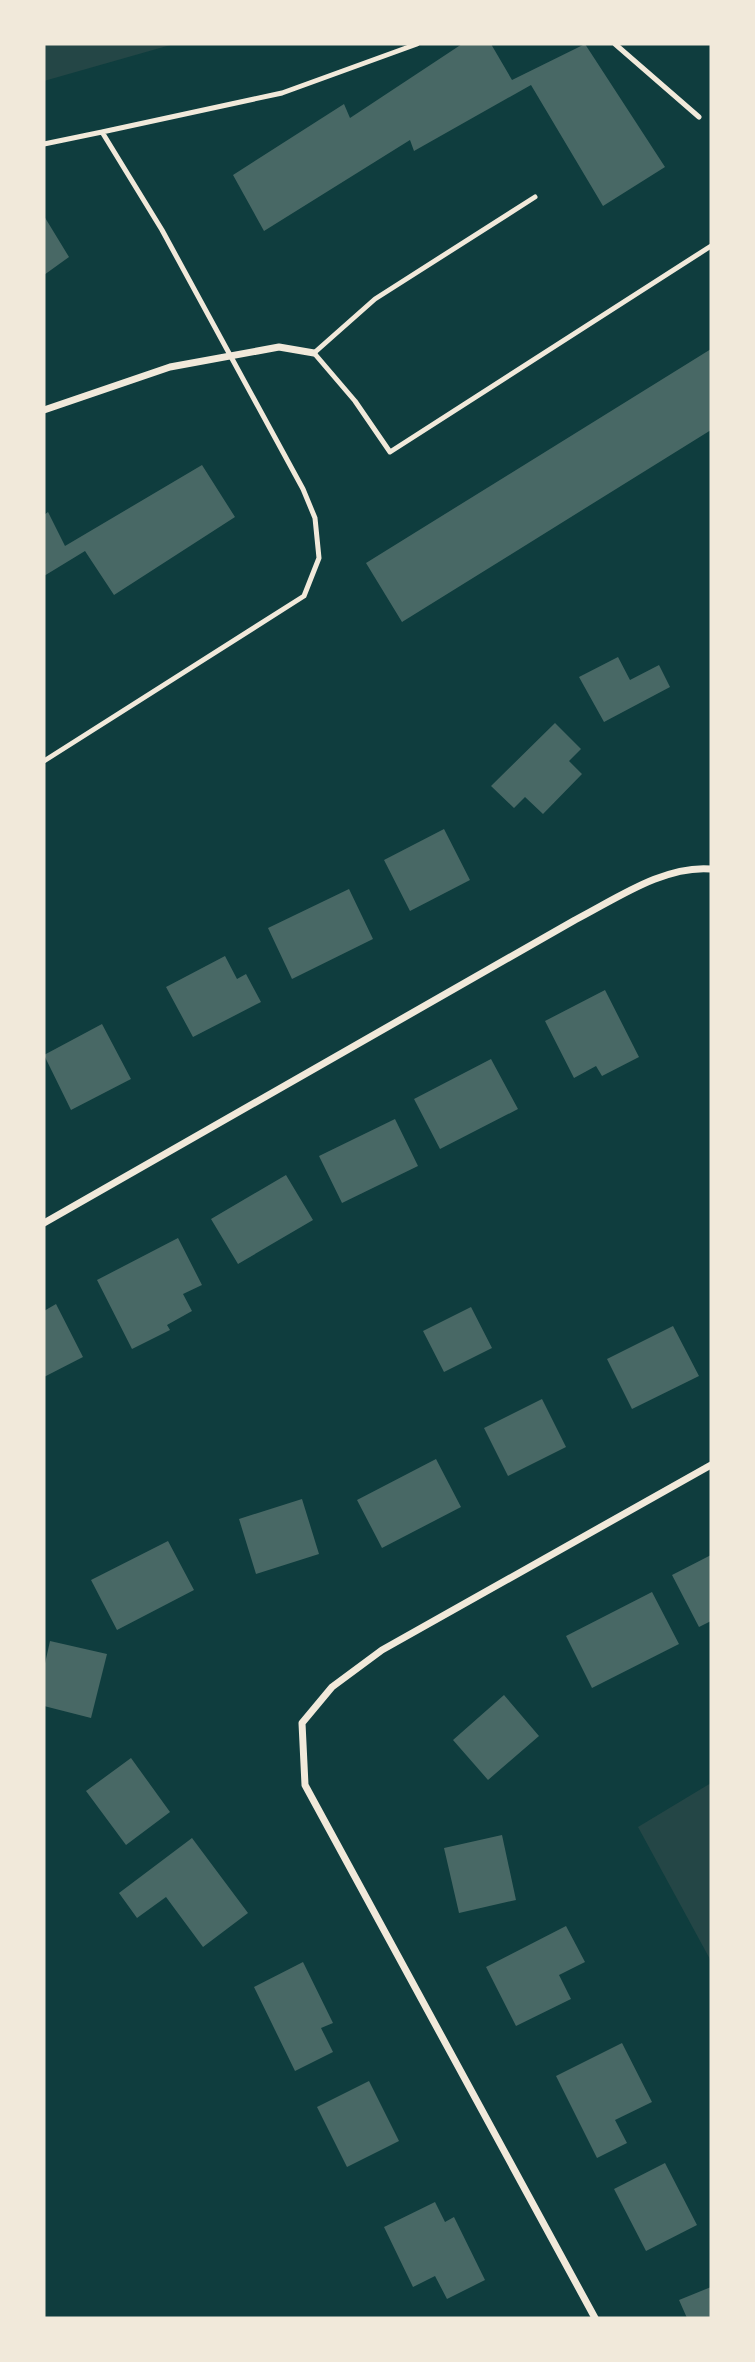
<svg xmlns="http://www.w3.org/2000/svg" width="755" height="2362" viewBox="0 0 755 2362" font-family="Poppins,sans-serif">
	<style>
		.green { fill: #244646 }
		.building { fill: #486865 }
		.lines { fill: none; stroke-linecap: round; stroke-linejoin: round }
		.service { stroke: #f1e9da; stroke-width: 5 }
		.minor { stroke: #f1e9da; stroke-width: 7 }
	</style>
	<rect width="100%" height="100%" fill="#0f3d3e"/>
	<path class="green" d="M44,44H174L44,81Z
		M711,1783V1961L638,1827Z"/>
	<path class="building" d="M462,44H491L512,80L585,44L665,167L603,206L531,85L414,151L410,140L264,231L233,175L344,104L350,118Z
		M44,216L69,257L44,275Z
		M711,349V430L402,622L366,563Z
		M202,465L235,517L114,595L85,551L44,576V515L48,512L65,546Z
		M618,657L630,680L659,665L670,687L604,722L579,677Z
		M555,723L581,749L569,761L582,774L543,814L525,797L514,808L491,786Z
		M444,829L470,880L410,911L384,860Z
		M349,889L373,939L292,979L268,928Z
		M225,956L237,979L246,974L261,1002L193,1037L166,987Z
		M605,990L639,1057L602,1076L596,1066L574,1078L545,1021Z
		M102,1024L131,1079L71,1110L44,1055Z
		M491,1059L518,1109L440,1149L414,1099Z
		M395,1119L418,1166L342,1203L319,1156Z
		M286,1175L313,1220L238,1264L211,1219Z
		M178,1238L202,1285L183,1294L192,1311L167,1325L170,1330L132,1349L97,1280Z
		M56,1304L83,1357L44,1377V1311Z
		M471,1307L492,1348L444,1372L423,1331Z
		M673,1326L699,1376L632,1409L607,1359Z
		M542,1399L566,1447L508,1476L484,1428Z
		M436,1459L461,1507L382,1548L357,1500Z
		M302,1499L319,1554L256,1574L239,1519Z
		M168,1541L194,1590L117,1630L91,1580Z
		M711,1555V1621L699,1627L672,1575Z
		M652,1592L679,1644L592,1688L566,1636Z
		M50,1641L107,1654L91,1718L44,1706V1668Z
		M504,1695L539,1736L488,1780L453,1740Z
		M131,1758L170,1812L126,1845L86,1791Z
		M502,1835L516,1900L459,1913L444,1848Z
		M192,1838L248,1913L203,1947L166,1897L137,1918L119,1893Z
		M566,1926L585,1962L559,1975L571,1999L516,2026L486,1967Z
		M303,1962L333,2023L321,2028L333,2052L295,2071L254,1987Z
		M622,2043L652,2102L615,2120L627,2143L597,2158L556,2076Z
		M369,2081L399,2141L347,2167L317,2107Z
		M665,2163L697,2225L646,2251L614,2189Z
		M435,2202L445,2222L454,2217L485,2280L447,2299L435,2276L413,2287L384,2227Z
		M711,2287V2318H687L679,2300Z"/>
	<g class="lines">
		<path class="service" d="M615,44L699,117
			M102,132L282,93L417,44
			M44,144L102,132L162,230L303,489L315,518L319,558L304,596L44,761
			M535,197L375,299L314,353L355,401L390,452L711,246"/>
		<path class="minor" d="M44,410L170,367L279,347L314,353
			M44,1223L575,920C616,899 664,865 711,869
			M595,2318L305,1785L302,1723L332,1687L382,1650L711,1465"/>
	</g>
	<rect width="755" height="2362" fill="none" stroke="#f1e9da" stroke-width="91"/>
</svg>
